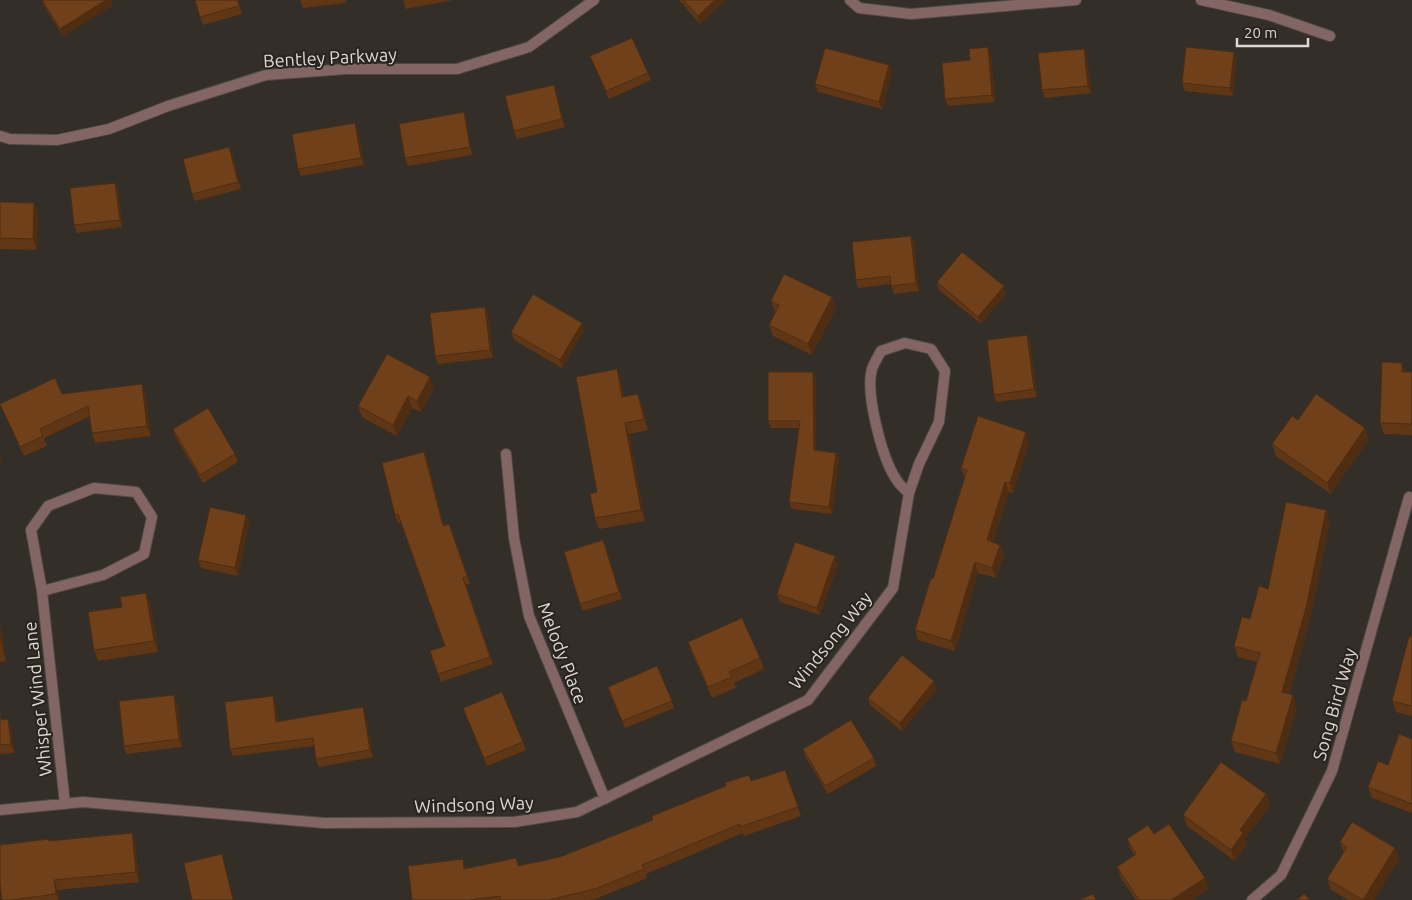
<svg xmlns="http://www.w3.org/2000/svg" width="1412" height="900" viewBox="0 0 1412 900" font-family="Ubuntu,sans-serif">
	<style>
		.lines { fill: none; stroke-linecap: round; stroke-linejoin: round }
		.minor-casing { stroke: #4e4944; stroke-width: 12 }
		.minor { stroke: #836664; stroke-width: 10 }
		.wall { fill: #5f3716 }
		.shaded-wall { fill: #4e2d12 }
		.building { fill: #6f401a; stroke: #4e2d12 }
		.labels { text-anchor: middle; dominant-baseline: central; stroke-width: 4; stroke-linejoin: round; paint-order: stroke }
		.street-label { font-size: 18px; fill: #dcd9d5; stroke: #29241e }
	</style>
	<rect width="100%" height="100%" fill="#332e28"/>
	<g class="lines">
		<g class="minor-casing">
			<path id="minor" d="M850,0L859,8L911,14L1076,0
				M1201,0L1269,15L1330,36
				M0,136L10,139L57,140L109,129L168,106L266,75L346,69H457L529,47L594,0
				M506,454L514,538L529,616L605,799
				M42,591L31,530L48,506L94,488L136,492L152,517L144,554L103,575L42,591L65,804
				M0,810L83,802L324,823L514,822L577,812L808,700L893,588L909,493L919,464L939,422L945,371L931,349L905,343L881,351C878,357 874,363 872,369C865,393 882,458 896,479C899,484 904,489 909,493
				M1252,900L1281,875L1332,771L1409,497"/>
		</g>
		<use href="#minor" class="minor"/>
	</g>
	<path class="wall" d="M42,0H111L113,5L63,36L44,6Z
		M238,0L242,14L203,25L200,17Z
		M300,0H346V3L303,8Z
		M403,0H453L406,9Z
		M679,0H726L700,24Z
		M1234,52L1236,59L1233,96L1185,91L1182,83Z
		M991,55L995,102L948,106L945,99L970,60Z
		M590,56L648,73L651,80L609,99Z
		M1087,56L1091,93L1045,98L1042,90Z
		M889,65L892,72L882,109L818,92L815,84Z
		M554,85L556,92L565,127L517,139L514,131Z
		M466,120L472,155L408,166L405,158Z
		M358,131L364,165L301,176L298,169Z
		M229,147L232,154L241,189L195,201L192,194Z
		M115,183L118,191L122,227L77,233L74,225Z
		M0,202L34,203L38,214L37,250L0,249Z
		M911,236L914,243L919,291L894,294L891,284L858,288L856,280Z
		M937,282L1006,294L981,324L939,290Z
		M832,297L836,308L812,355L773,336L769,325L776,312H775L771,301Z
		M488,314L493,358L438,364L435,356Z
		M584,330L562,368L514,340L511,332Z
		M1027,335L1030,343L1037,397L996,402L994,395Z
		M617,369L621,380L624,396L642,405L648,430L629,434L645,521L599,529L595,518L597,492Z
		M1406,372H1412V435L1384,434L1380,423Z
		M816,379V451L836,453L839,460L832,514L792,509L789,502L799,428H771L768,421Z
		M434,388L421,412L412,408L397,436L362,417L358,406Z
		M145,393L151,436L95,443L92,433L90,416L44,438L47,446L24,456L4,413L0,404L62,394Z
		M1298,420L1369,439L1331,494L1276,456L1272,444Z
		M173,429L235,454L238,462L203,483L175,436Z
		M1029,442L1013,493L1009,492L993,542L1000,545L1004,555L996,578L978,573L955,651L918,640L915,630L933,579L965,478L961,468Z
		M424,452L427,460L444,526L452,532L470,584L466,585L493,664L441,682L430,651L445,646L401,522L398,523L395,515Z
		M1326,510L1330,522L1310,619L1289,694L1293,695L1297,706L1280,764L1235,752L1231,741L1246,701L1257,662L1238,657L1234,646L1268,589Z
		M246,515L249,523L238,576L201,568L198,560Z
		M603,540L622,599L583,611L580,604Z
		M838,564L820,615L780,602L777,594Z
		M146,593L150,604L158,652L98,661L94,650L122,607Z
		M0,624L6,661L0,662Z
		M1412,632V716L1396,712L1392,701Z
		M688,642L760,658L764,669L734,683L736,688L712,698L692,653Z
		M937,689L902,731L870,705L868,698Z
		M610,694L672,701L674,708L625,728Z
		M174,695L177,702L182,747L126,754L124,746Z
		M276,704L278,722L365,714L373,757L319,767L316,759L314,746L233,756L230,749Z
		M463,708L523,742L526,750L487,766Z
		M0,710L1,720L11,728L14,753L0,754Z
		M1412,739V813L1372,798L1368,787L1388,765Z
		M803,749L874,758L876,766L828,794L805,756Z
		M785,770L801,816L744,836L743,833L646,874L647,878L598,898L590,900H412L466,869L516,858L519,866L560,857L751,781Z
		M1266,794L1270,805L1245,839L1247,844L1235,861L1187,826L1183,815Z
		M132,833L135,842L139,882L58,890L59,900H2L50,841Z
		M1154,834L1209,889L1191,900H1136L1121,878L1117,867L1134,855L1131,850L1127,839Z
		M1340,842L1395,848L1399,859L1374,900H1348L1331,890L1327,879L1344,853Z"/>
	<path class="shaded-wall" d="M106,0H111L113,5L63,36L60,29Z
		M715,0H726L700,24L698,16Z
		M988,47L991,55L995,102L992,95Z
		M1084,49L1087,56L1091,93L1088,86Z
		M1234,52L1236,59L1233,96L1230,88Z
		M889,65L892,72L882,109L879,102Z
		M554,85L556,92L565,127L562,119Z
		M464,112L466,120L472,155L470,147Z
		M355,123L358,131L364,165L361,158Z
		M229,147L232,154L241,189L238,182Z
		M115,183L118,191L122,227L120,220Z
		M34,203L38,214L37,250L33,239Z
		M911,236L914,243L919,291L916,283Z
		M1004,286L1006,294L981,324L978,317Z
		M832,297L836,308L812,355L808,344Z
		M485,307L488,314L493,358L490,350Z
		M582,323L584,330L562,368L560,360Z
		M1027,335L1030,343L1037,397L1034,389Z
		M1402,363L1406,374L1402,372Z
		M617,369L621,380L626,408L622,397Z
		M813,372L816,379V458L814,450Z
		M430,377L434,388L421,412L417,401Z
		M142,384L145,393L151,436L147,426Z
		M638,394L642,405L648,430L644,419Z
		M408,396L412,408L397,436L393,425Z
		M625,423L629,434L645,521L641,510Z
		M1365,428L1369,439L1331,494L1327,483Z
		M1026,432L1029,442L1013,493L1010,483Z
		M0,452L2,459L0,463Z
		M424,452L427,460L446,534L443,526Z
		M836,453L839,460L832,514L829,507Z
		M1005,482L1009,492L991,550L987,540Z
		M1326,510L1330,522L1310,619L1286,703L1282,692Z
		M246,515L249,523L238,576L235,568Z
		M1000,545L1004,555L996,578L992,568Z
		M835,556L838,564L820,615L817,608Z
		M975,562L978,573L955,651L951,641Z
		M146,593L150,604L158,652L154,641Z
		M0,624L6,661L3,652L0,635Z
		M934,681L937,689L902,731L900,723Z
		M174,695L177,702L182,747L179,739Z
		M1293,695L1297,706L1280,764L1276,753Z
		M273,696L276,704L279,730L276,722Z
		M363,707L365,714L373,757L370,750Z
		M8,719L11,728L14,753L11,744Z
		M1266,794L1270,805L1245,839L1247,844L1235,861L1231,850L1240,830Z
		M132,833L135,842L139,882L136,872Z
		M1395,848L1399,859L1374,900H1363Z
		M222,854L224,862L234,900H233Z
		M463,859L466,868L467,879L464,869Z
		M1205,878L1209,889L1191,900H1171Z
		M54,880L58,890L59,900H58L56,894Z"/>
	<path class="building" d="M42,0H106L60,29Z
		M195,0H237L239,6L200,17Z
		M683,0H715L698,16Z
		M632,38L648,73L606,91L590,56Z
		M988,47L992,95L945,99L942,63L970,60L969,49Z
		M1186,47L1234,52L1230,88L1182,83Z
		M825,48L889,65L879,102L815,84Z
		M1084,49L1088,86L1042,90L1038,53Z
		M554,85L562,119L514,131L505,96Z
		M464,112L470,147L405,158L399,124Z
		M355,123L361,158L298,169L292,134Z
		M229,147L238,182L192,194L183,159Z
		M115,183L120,220L74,225L70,188Z
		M0,202L34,203L33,239L0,238Z
		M911,236L916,283L891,286L890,276L856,280L852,242Z
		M962,252L1004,286L978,317L937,282Z
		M784,274L832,297L808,344L769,325L779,305L771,301Z
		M533,294L582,323L560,360L511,332Z
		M485,307L490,350L435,356L430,313Z
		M1027,335L1034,389L994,395L987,340Z
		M387,354L430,377L417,401L408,396L393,425L358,406Z
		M1382,362L1402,363V372H1412V424L1380,423Z
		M617,369L622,397L638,394L644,419L625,423L641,510L595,518L590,494L597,492L576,377Z
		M768,372H813L814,450L836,453L829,507L789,502L800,421H768Z
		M55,378L62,394L142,384L147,426L92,433L88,406L40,429L43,436L20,447L0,404Z
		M1316,394L1365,428L1327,483L1272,444L1292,416L1298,420Z
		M208,408L235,454L200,475L173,429Z
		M978,416L1026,432L1010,483L1005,482L987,540L1000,545L992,568L975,562L951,641L915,630L931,578L933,579L967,470L961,468Z
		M424,452L443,526L449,524L467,576L463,578L490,657L438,674L430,651L445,646L398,514L395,515L382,463Z
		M1286,502L1326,510L1306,608L1282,692L1293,695L1276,753L1231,741L1242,700L1246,701L1260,653L1234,646L1242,617L1250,619L1259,586L1268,589Z
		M210,507L246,515L235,568L198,560Z
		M603,540L619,592L580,604L564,552Z
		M795,542L835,556L817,608L777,594Z
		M146,593L154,641L94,650L88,612L122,607L120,597Z
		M742,618L760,658L729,672L732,677L708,687L688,642Z
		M1412,632V706L1392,701L1409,637H1411Z
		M0,635L3,652L0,653Z
		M902,655L934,681L900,723L868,698Z
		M657,666L672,701L622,721L608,687Z
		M502,692L523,742L484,758L463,708Z
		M174,695L179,739L124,746L119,701Z
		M273,696L276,722L363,707L370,750L316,759L313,738L230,749L225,702Z
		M8,719L11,744L0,745V720Z
		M851,720L874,758L825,786L803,749Z
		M1399,734L1412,739V804L1368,787L1378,761L1388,765Z
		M1221,762L1266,794L1240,830L1243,833L1231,850L1183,815Z
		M785,770L798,807L740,827V824L642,865L644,869L595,889L548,900H500V896L470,900H412L408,866L463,859L464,869L516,858L518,866L560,857L653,820L652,816L726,786L725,783L749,775L751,781Z
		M1352,822L1395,848L1363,900L1327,879L1347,847L1340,842Z
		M1169,824L1205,878L1171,900H1139L1117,867L1136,854L1127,839L1148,825L1154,834Z
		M132,833L136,872L54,880L56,894L11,900H2L0,884V845L49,839V841Z
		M222,854L233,900H192L184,863Z
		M1093,894L1096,900H1079Z
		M1304,894L1310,900H1297Z"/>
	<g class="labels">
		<g class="street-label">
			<text transform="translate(330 57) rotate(-3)">Bentley Parkway</text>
			<text transform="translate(830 640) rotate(-51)">Windsong Way</text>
			<text transform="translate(563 653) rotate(69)">Melody Place</text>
			<text transform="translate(37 699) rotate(-96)">Whisper Wind Lane</text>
			<text transform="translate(1334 704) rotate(-74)">Song Bird Way</text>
			<text transform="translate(474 804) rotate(-2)">Windsong Way</text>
		</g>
	</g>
	<path d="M1237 38v8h71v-8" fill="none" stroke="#dcd9d5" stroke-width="2.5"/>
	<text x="1244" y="38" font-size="15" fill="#dcd9d5" stroke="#29241e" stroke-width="4" paint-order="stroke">20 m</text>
</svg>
